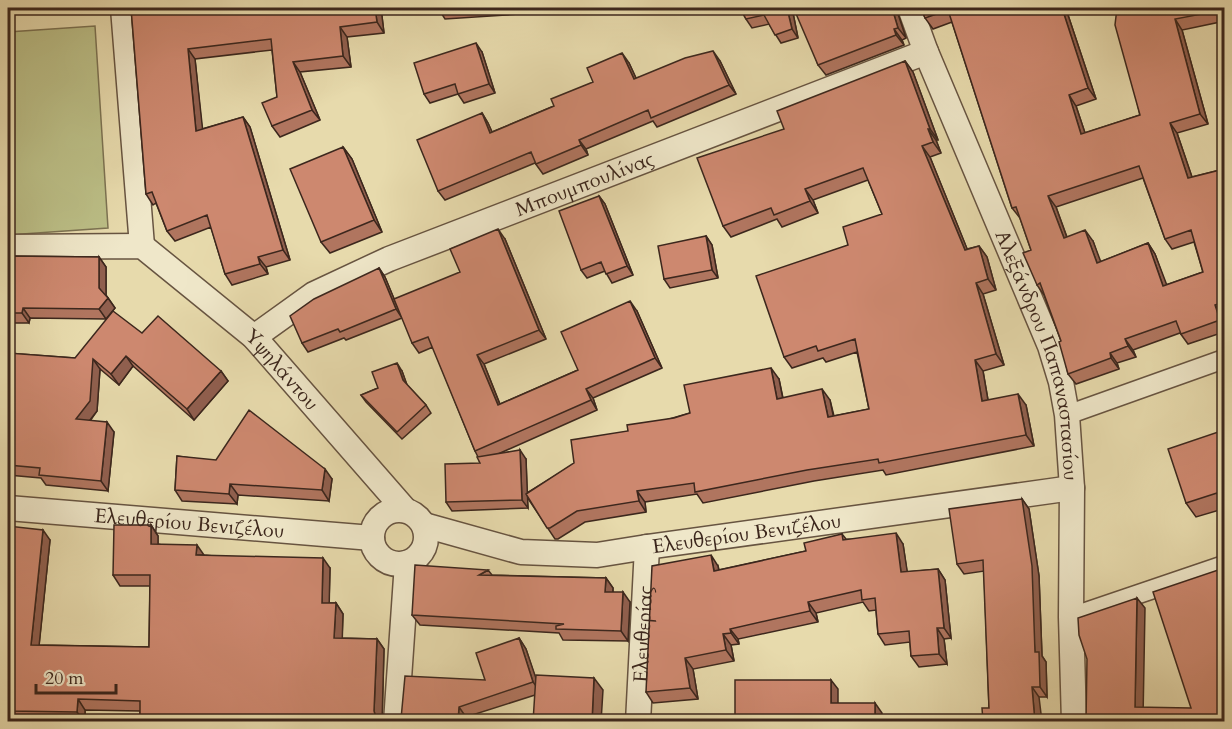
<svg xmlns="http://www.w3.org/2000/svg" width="1232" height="729" viewBox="0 0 1232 729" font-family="Cardo,serif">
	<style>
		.green { fill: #bbbe86; stroke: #7c7252; stroke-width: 1.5 }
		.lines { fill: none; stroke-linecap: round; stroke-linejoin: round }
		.pedestrian-casing { stroke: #675441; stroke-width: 21 }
		.minor-casing { stroke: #675441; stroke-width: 27 }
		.pedestrian { stroke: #efe7c9; stroke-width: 18 }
		.minor { stroke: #efe7c9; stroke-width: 24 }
		.wall { fill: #b0755f; stroke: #3c271d; stroke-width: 1.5; fill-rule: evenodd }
		.shaded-wall { fill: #905f4e; stroke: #3c271d; stroke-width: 1.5 }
		.building { fill: #cd886f; stroke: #3c271d; stroke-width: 1.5; fill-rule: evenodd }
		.labels { text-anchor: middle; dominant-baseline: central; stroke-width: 4.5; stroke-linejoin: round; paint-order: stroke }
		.street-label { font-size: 20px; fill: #3c271d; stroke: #efe7c9 }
	</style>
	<rect width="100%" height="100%" fill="#e7daac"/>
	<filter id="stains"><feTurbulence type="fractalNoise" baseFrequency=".00333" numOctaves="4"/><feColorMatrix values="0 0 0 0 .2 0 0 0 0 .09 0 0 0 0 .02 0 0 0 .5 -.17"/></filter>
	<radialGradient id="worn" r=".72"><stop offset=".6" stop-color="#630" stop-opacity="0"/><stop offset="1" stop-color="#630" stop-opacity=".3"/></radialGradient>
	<path class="green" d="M95,26L108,228L8,235V32Z"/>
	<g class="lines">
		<g class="pedestrian-casing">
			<path id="pedestrian" d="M1067,415L1224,359
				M1071,617L1224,565"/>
		</g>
		<g class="minor-casing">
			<g id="minor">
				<path d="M123,8L142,246"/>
				<path id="s1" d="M910,8L926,52L1050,346L1061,382L1067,415L1072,488L1071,617L1074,722"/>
				<path id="s2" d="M8,247L142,246L254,337L405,510"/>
				<path id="s3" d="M254,337L314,294L389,259L926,52"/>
				<path id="s4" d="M8,508L372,538"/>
				<circle cx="399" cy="537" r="27"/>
				<path id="s5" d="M424,525L521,552L597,555L647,547L1072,488"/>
				<path d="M396,722L407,563"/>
				<path id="s6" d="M638,722L647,547"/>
			</g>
		</g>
		<use href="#pedestrian" class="pedestrian"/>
		<use href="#minor" class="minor"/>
	</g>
	<path class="wall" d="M131,8H381L384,33L347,37L351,67L300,72L320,120L280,137L272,126L277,97L272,50L195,59L202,129L243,117L250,127L290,260L266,267L268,274L232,285L225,274L211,227L175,241L167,231L156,203L153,205L146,194Z
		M438,8H566V11L445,19Z
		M740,8H792L798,38L781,43L769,24L752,28L746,19Z
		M799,8H896L906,38L902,40L904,45L826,75L818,65Z
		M921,8H1224L1220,22L1182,30L1208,124L1177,133L1192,177L1224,169V315L1223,316L1224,321V332L1188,344L1180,333L1133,350L1136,357L1117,363L1119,369L1076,384L1068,374L1061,341L1044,295L1037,285L1031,250L1020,218L1012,208L952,22L933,29L925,18ZM1066,9L1117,14L1140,115L1085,133L1076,106L1096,99ZM1143,178L1165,239L1172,249L1194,242L1203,272L1166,285L1155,254L1148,243L1100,262L1093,241L1067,237L1056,207Z
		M482,52L495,93L464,103L458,94L430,103L424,94Z
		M720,61L736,94L657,127L653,121L586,149L588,155L543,174L535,163L445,200L438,191L482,113L488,123L492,132L554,106L629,63L636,78Z
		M905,61L913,72L938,140H936L941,153L930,157L967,249L979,246L987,257L996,290L983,294L1004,365L983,371L988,400L1026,405L1034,446L886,475L883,470L814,481L703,503L697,494L645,502L646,512L585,522L558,539H555L527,497L528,508L452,511L446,502L480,463L478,457L475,451L433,347L419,353L412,343L460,272L505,239L546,339L484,364L500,404L578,370L637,311L662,368L593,398L597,410L498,454L526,459L527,493L628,431L690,413L779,379L783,398L830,400L834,416L869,409L857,352L826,362L823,358L792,368L784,357L848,245L882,214L868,180L813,200L818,213L782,227L777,219L731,237L723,226L784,129Z
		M343,147L352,159L382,232L330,253L321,242Z
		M599,196L605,204L633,275L612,283L605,271L587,278L581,270Z
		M706,236L712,245L718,278L670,288L664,279Z
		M8,256L99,257L106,267V295L115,308L106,319L30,318L29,323H8Z
		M379,268L385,277L402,318L346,340L344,338L308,352L302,343Z
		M142,333L221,371L228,381L194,420L133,366L119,385L100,369L97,411L90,421L114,432L108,491L46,485L41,478L8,475V353L75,358Z
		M402,371L407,385L426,405L431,413L402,439L366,402L361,395L378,388Z
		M1224,430L1223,509L1196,517L1186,503Z
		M177,456L332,479L329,501L238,495L237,504L182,501L175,490Z
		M1022,499L1029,509L1039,576L1042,656L1046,662L1047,697H1039L989,708L984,571L964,574L957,564Z
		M151,525L158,536V544L204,555L330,568L329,603H336L343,614L342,638L377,639L384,649L382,722H140V711L85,710V722H8V526L50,540L39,645L149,647L150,586H120L113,575Z
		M842,534L846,539L903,544L907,572L938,569L945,580L951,638L944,639L947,664L919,667L911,656L910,642L885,645L878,634L876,610L869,611L863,602L816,613L818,622L738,639L739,644L731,645L734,661L693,669L698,699L653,703L646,692L718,566L719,570L806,551Z
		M488,570L492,575L606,578L613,588V592L630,602L628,641L563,640L559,633L420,625L412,615Z
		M519,638L526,649L535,677L603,690L535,695L466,717L398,722L485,680Z"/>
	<path class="shaded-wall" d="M375,8H381L384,33L377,22Z
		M787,8H792L798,38L792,29Z
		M892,8H896L906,38L898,28Z
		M1062,8H1065L1066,9L1096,99L1088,88Z
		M1175,19L1182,30L1208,124L1200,114Z
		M340,27L347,37L351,67L343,56Z
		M894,29L902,40L904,45L896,35Z
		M476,43L482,52L495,93L489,84Z
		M188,49L195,59L204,142L196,131Z
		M713,51L720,61L736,94L729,85Z
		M622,53L629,63L641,89L634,79Z
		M905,61L913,72L938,140L930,129Z
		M293,62L300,72L320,120L312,110Z
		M1069,95L1076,106L1089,145L1081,134Z
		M482,113L488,123L497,143L490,133Z
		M243,117L250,127L290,260L283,250Z
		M1170,123L1177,133L1196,189L1188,178Z
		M928,129L936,140L941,153L933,142Z
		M579,140L586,149L588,155L581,145Z
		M922,146L930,157L972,261L965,250Z
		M343,147L352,159L382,232L374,220Z
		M805,189L813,200L818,213L810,201Z
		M599,196L605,204L633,275L627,266Z
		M1048,196L1056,207L1071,249L1064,238Z
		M498,229L505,239L546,339L539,330Z
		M1085,230L1093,241L1105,273L1097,263Z
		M706,236L712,245L718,278L712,270Z
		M1148,243L1155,254L1171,296L1163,286Z
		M979,246L987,257L996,290L988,279Z
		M99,257L106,267V298L99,288Z
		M258,257L266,267L268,274L260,264Z
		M379,268L385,277L402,318L396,309Z
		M976,283L983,294L1004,365L996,354Z
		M108,298L115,308L106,319L99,309Z
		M630,301L637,311L662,368L655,358Z
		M1215,305L1223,316L1224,321V326L1220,320Z
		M23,308L30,318L29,323L22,313Z
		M1125,339L1133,350L1136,357L1128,346Z
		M1110,353L1117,363L1119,369L1111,358Z
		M477,355L484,364L504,415L498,405Z
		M126,356L133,366L119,385L111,374Z
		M93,359L100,369L97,411L83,429L76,419Z
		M975,360L983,371L990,412L982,401Z
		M397,363L402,371L408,388L403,380Z
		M771,368L779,379L785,410L777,399Z
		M221,371L228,381L194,420L187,409Z
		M586,389L593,398L597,410L591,400Z
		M822,389L830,400L836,429L828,417Z
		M1018,394L1026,405L1034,446L1026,435Z
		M107,422L114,432L108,491L101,481Z
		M520,450L526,459L528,508L522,500Z
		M325,469L332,479L329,501L322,490Z
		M230,484L238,495L237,504L229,494Z
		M637,491L645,502L646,512L639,501Z
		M1022,499L1029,509L1039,576L1042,656L1046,662L1047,697L1040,687L1035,652Z
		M151,525L158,536V555L151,544Z
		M43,530L50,540L38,656L31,645Z
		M896,533L903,544L909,583L901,572Z
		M197,545L204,555H196Z
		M711,555L718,566L721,581L714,571Z
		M323,558L330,568L329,613L322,603Z
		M938,569L945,580L951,638L944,628Z
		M606,578L613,588L612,602L605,592Z
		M623,592L630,602L628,641L621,631Z
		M1137,598L1145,608L1143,718L1135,707Z
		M808,602L816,613L818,622L810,611Z
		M336,603L343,614L342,648L334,638Z
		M937,628L944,639L947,664L939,654Z
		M730,629L738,639L739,644L731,633Z
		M723,634L731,645L734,661L726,650Z
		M519,638L526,649L541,693L533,682Z
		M377,639L384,649L382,722H378L376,718L374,711Z
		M685,658L693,669L698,699L690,688Z
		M594,678L603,690L601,722H592Z
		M831,680L838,689V713L831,703Z
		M1032,687L1039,697L1042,722H1035Z
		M78,699L85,710V722L77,712Z
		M875,703L882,713V722H875Z
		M459,707L466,717V722H458Z"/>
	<path class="building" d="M131,8H375L377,22L340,27L343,56L293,62L312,110L272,126L262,103L277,97L271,39L188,49L196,131L243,117L283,250L258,257L260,264L225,274L207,215L167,231L152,192L146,194Z
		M740,8H787L792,29L775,35L764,15L746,19Z
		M799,8H892L898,28L894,29L896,35L818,65L794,9Z
		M921,8H1062L1088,88L1069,95L1081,134L1140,115L1115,25L1117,8H1224V37L1217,11L1175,19L1200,114L1170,123L1188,178L1224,169V302L1215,305L1220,320L1181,334L1176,321L1125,339L1128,346L1110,353L1111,358L1068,374L1059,342L1061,341L1040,283L1037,285L1023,253L1031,250L1016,207L1012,208L948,10L925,18ZM1139,166L1165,239L1191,230L1203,272L1163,286L1148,243L1097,263L1085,230L1064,238L1048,196Z
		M476,43L489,84L458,94L455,84L424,94L414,63Z
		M713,51L729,85L651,118L648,110L579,140L581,145L536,164L531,152L438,191L417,140L482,113L490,133L554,106L551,99L593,82L587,68L622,53L634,79L685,58Z
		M905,61L930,129H928L933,142L922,146L965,250L979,246L988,279L976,283L996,354L975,360L982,401L1018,394L1026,435L879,463L878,459L807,470L695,492L694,483L637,491L639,501L577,511L550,528H547L526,494L574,463L571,440L628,431L627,425L674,418L690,413L684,385L771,368L777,399L822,389L828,417L869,409L855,339L818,351L816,346L784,357L756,276L848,245L843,227L882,214L863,168L805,189L810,201L774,215L771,208L723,226L697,158L784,129L777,111Z
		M1224,102V123L1219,104Z
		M343,147L374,220L321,242L290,169Z
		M599,196L627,266L606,274L601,262L581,270L559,211Z
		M498,229L539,330L477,355L498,405L578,370L561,332L630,301L655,358L586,389L591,400L475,451L428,337L412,343L394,299L460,272L450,249Z
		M706,236L712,270L664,279L658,246Z
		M8,256L99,257V288L108,298L99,309L23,308L22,313H8Z
		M379,268L396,309L340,332L338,329L302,343L290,316L314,299Z
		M113,311L142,333L158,316L221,371L187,409L126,356L111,374L93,359L90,401L76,419L107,422L101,481L39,475L40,468L8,465V353L75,358Z
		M397,363L403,380L426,405L397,432L361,395L378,388L372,372Z
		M249,410L325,469L322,490L230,484L229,494L175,490L177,456L216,460Z
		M1224,430V514L1217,493L1186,503L1168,449Z
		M520,450L522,500L446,502L445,464L480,463L477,457Z
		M1022,499L1032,566L1035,652H1039L1040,687H1032L1035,722H983L982,708H989L983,560L957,564L949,509Z
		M114,525H151V544L197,545L196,555L323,558L322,603H336L334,638L377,639L374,711L376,718L379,722H318L274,718V722H140V701L78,699L77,712L8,711V526L43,530L31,645L149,647L150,575H113Z
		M896,533L901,572L938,569L944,628H937L939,654L911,656L909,631L878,634L875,598L862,600L861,590L808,602L810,611L730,629L731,633L723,634L726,650L685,658L690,688L646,692L652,566L711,555L714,571L806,551L804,543L842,534L843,540Z
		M415,565L488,570L479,575L606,578L605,592H623L621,631L556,629V626L564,624L412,615Z
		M1224,568V722H1086L1087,659L1079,635L1078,618L1137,598L1135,707L1191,708L1153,592Z
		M519,638L533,682L459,707L458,722H398L401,719L405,676L485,680L476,653Z
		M536,675L594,678L592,722H533Z
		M735,680H831V703H875V722H735Z"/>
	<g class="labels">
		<g class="street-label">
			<text stroke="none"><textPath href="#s3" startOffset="366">Μπουμπουλίνας</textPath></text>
			<text stroke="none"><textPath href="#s1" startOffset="372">Αλεξάνδρου Παπαναστασίου</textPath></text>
			<text stroke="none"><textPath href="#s2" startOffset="321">Υψηλάντου</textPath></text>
			<text stroke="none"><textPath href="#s4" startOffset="182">Ελευθερίου Βενιζέλου</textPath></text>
			<text stroke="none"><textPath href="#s5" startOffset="328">Ελευθερίου Βενιζέλου</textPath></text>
			<text stroke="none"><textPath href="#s6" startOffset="88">Ελευθερίας</textPath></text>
		</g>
	</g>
	<rect width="1232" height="729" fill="none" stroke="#e7daac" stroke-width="30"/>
	<rect x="9" y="9" width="1214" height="711" fill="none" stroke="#3c271d" stroke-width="3"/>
	<rect x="15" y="15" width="1202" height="699" fill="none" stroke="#3c271d" stroke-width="1.5"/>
	<path d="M36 684v9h80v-9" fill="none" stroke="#3c271d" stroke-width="3"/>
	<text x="45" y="684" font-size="18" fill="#3c271d" stroke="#efe7c9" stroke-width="4.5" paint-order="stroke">20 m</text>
	<rect width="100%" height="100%" filter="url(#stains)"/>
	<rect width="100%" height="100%" fill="url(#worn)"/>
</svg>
